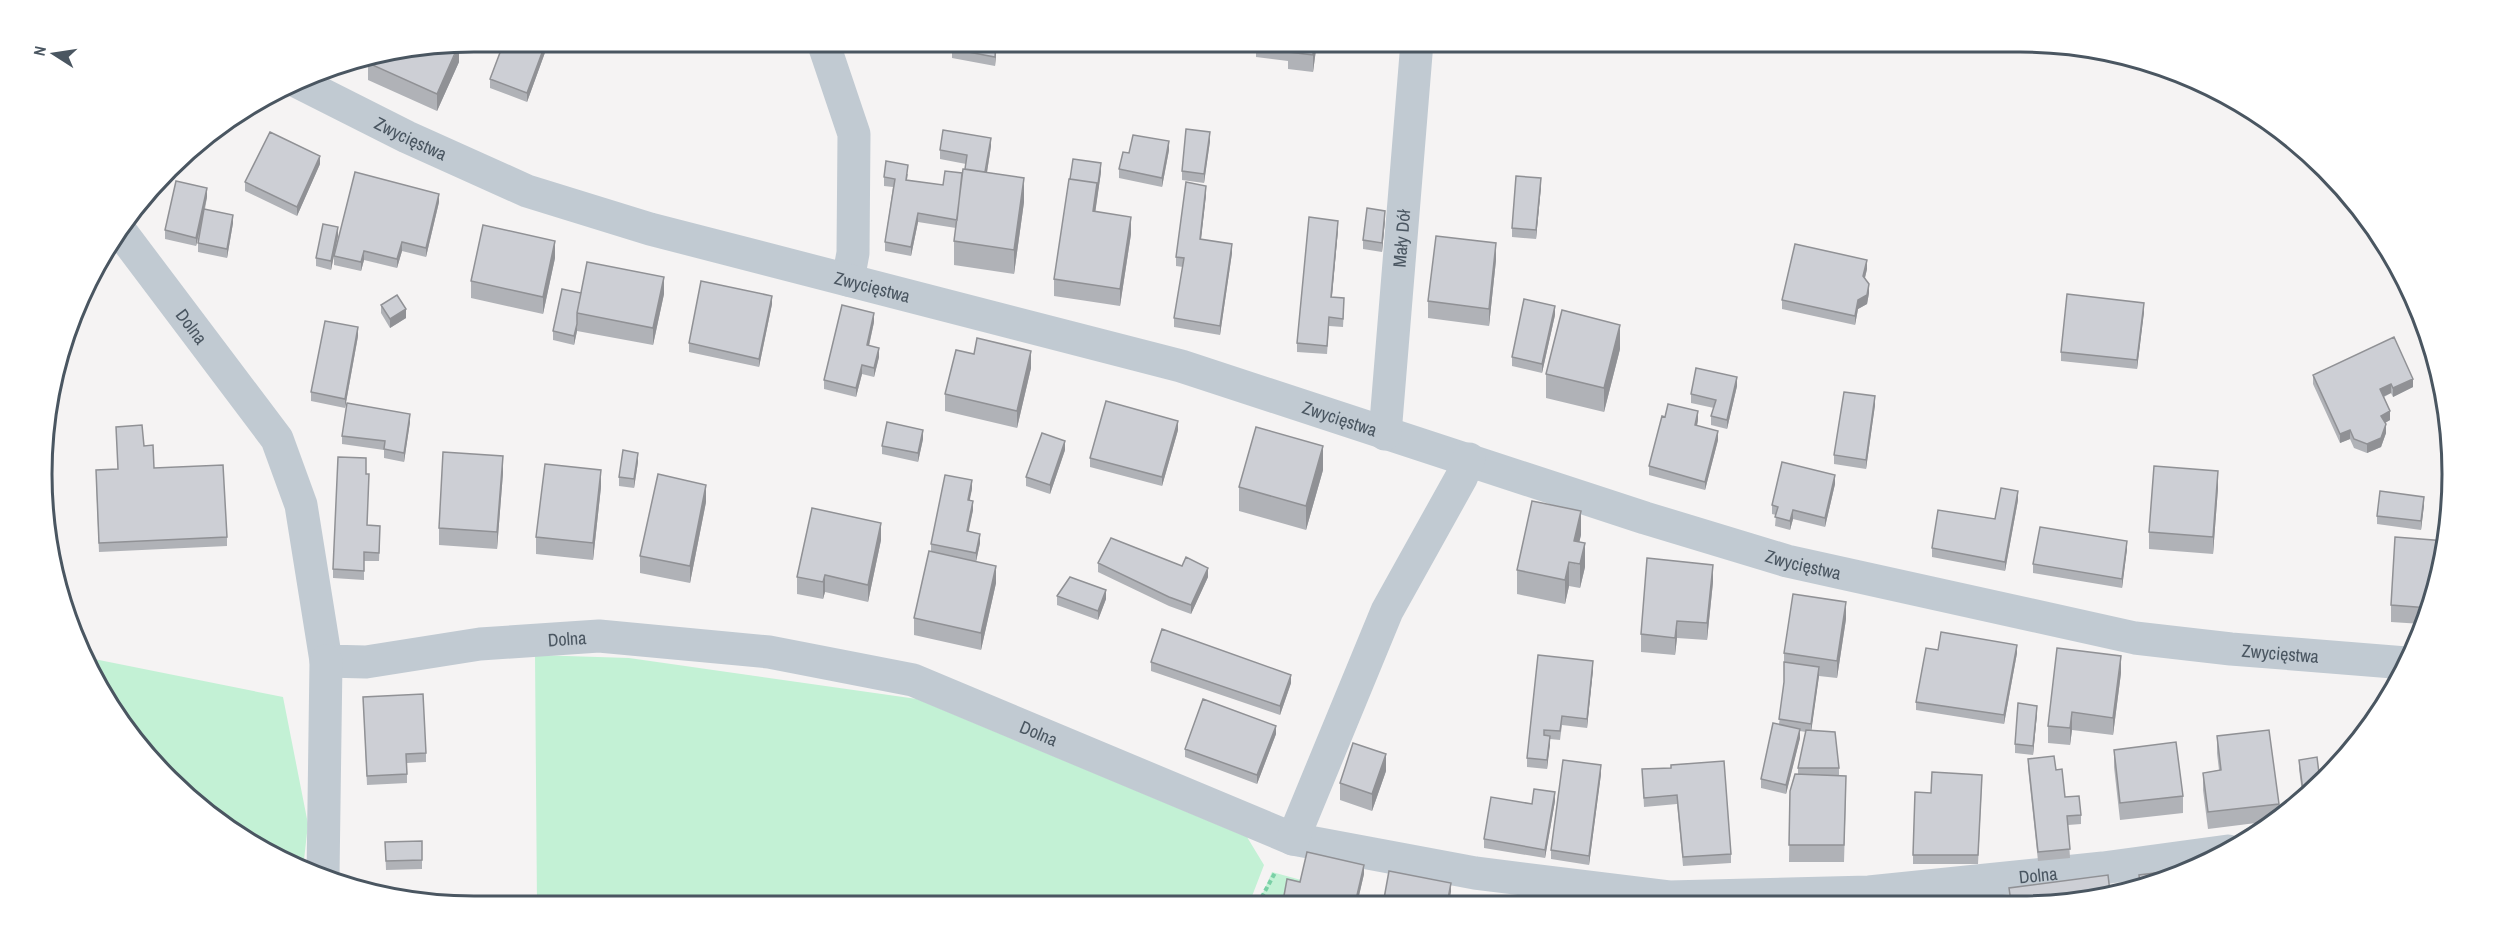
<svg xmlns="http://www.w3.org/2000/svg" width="2495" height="948" viewBox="0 0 2495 948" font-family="'Archivo Narrow',sans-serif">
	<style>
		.green { fill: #c3f1d5 }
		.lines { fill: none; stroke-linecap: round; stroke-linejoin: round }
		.path { stroke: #7ad0a6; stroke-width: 4; stroke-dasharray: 4.5 3; stroke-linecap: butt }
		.minor { stroke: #c1cad2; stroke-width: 33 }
		.wall { fill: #b0b2b7 }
		.shaded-wall { fill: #909195 }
		.building { fill: #cdcfd5; stroke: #909195; stroke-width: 1.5 }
		.labels { text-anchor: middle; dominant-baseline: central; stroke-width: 5; stroke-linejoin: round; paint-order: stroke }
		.street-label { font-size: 18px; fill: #4a5661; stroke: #fff }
		.rim { fill: none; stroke: #4a5661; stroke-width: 3 }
	</style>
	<rect width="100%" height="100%" fill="#f5f3f3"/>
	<path class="green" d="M535,655L629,658L917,699L1247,837L1264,865L1249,904L537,906Z
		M84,657L283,697L308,824L303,869L283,861L211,817L115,714Z
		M1272,872L1301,880L1295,904H1258Z"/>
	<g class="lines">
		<path class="path" d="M1258,904L1276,871"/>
		<g class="minor">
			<path d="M823,42L854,134L853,253L848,280"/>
			<path id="s1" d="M298,82L407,137L527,191L650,229L1181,366L1645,518L1787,561L2135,638L2231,649L2406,663"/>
			<path id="s2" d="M121,232L277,439L301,505L326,661L366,662L480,644L599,636L769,652L913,680L1293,839L1475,873L1669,897L1869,892L2103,868L2228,851"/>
			<path id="s3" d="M1385,434L1417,42"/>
			<path d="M1293,839L1387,611L1461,478L1469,459"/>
			<path d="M323,876L326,661"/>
		</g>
	</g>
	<path class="wall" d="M547,42V47L527,102L490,88V79Z
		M677,42H705L704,49Z
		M997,42L995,66L952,58V49Z
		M1256,42H1317L1313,72L1288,69V61L1256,57Z
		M459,62L437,111L368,80V63Z
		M1210,141L1204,183L1182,180V171Z
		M991,146L987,172L1024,202L1014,274L954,265V241L956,228L918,222L911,256L885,251V242L893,187L884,186V177L908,174L907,180L943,185L962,173L965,169L966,164L940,159V150Z
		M1169,150L1162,187L1119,178V169L1129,153Z
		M320,164L297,216L245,191V182Z
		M1101,172L1095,212L1131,234L1120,306L1054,296V279Z
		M1541,187L1536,239L1512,237V228Z
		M1206,195L1201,239L1232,253L1220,335L1174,327V318L1183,267L1176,266V257Z
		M207,197L205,209L233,223L227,258L198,252V243L201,227L196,246L165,239V230Z
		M439,202L426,257L402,251L397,268L364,260L361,271L334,265V256Z
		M1385,220L1382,252L1363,249V240Z
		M1338,230L1332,297L1344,307L1343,327L1329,326L1327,354L1297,352V343Z
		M338,236L331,270L316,266V258Z
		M555,258L543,314L471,298V281Z
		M1496,260L1489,326L1428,318V301Z
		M1867,269L1865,278L1869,293L1867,304L1858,309L1855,325L1782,309V300Z
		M581,293L664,294L653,345L577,331L574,345L553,340V331Z
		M772,304L759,367L689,352V343Z
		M381,305L406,318L390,328L381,313Z
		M2144,312L2137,369L2061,361V352Z
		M1555,315L1542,373L1512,366V357Z
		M874,322L869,346L879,357L874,377L862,374L856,397L824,389V380Z
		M358,336L345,408L311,401V392Z
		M1620,349L1604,412L1546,398V374Z
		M1031,368L1017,428L945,411V394Z
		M2313,375L2413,387L2393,397L2391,393L2384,397L2390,420L2385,423L2386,433L2381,447L2367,453L2354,448L2350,439L2340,443L2313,384Z
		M1737,386L1727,429L1711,425V416L1714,408L1691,403V394Z
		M1875,405L1866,469L1834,464V455Z
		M1698,420L1697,426L1718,440L1705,490L1649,475V466Z
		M410,422L404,462L384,458V450L342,444V436Z
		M116,427L144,446L154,468L227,537V546L99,552L96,479L118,469Z
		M1178,430L1162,486L1090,467V458Z
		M923,439L918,462L882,454V446Z
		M1065,450L1050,494L1026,486V477Z
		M638,462L634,488L619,486V477Z
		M1323,470L1306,530L1239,511V487Z
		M503,473L497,549L439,545V528Z
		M366,474L367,525L380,535L379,561H364V580L333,578V569Z
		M1835,484L1825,527L1793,519L1790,530L1775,526L1776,515L1772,514V505Z
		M601,487L593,560L536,554V537Z
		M2218,488L2213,554L2149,549V532Z
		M972,489L969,500L973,510L968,531L980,543L976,561L996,583L981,650L914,635V618L931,551V544Z
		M2018,500L2005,571L1932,557V548L1995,519Z
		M706,502L690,583L640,573V556Z
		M2424,505L2421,530L2377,524V516Z
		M1581,535L1579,542L1585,567L1580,588L1569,586L1565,604L1517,594V570Z
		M881,540L868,602L825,592L823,599L797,594V577Z
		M2127,549L2122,588L2033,573V564Z
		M1098,563L1208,577L1191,614L1169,606L1098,572Z
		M1713,582L1707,640L1677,638L1675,655L1641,652V634Z
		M2438,586L2422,624L2391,622V605Z
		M1057,596L1106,599L1098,620L1057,605Z
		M1846,619L1837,678L1819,676L1811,731L1839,768V775L1846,793L1844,862H1789L1790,791L1798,774V768L1806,732L1800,731V738L1786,794L1761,788V779L1779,724L1784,682V653Z
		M1938,650L2017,653L2004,724L1916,710V702Z
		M1538,655L1593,670L1587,728L1562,725L1560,740L1550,739L1547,769L1527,767V758Z
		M1151,662L1291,683L1280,715L1151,671Z
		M2121,673L2113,735L2072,730L2070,745L2048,743V726Z
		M363,697L426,753V762L407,763V783L367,785Z
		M2037,714L2033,755L2015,753V744Z
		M1276,734L1257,784L1185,757V749Z
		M2217,736L2279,804V817L2272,821L2208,829L2203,790V773L2219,770L2217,753Z
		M2114,750L2183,796V813L2120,820L2114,767Z
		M2028,759L2056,770L2065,797L2081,815V824L2068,825L2070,858L2038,861L2028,768Z
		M2299,760L2320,781L2306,799L2303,800L2299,769Z
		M1671,768L1731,854V863L1683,866L1677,804L1644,807L1642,769Z
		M1386,771L1372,811L1340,800V783Z
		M1601,774L1589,865L1551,859V850Z
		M1982,783L1978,864H1913V855L1931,793Z
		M1555,801L1545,858L1484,848V839L1532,804Z
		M422,841V869L386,870L385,842Z
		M1364,874L1357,904H1283V901L1300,882Z"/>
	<path class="shaded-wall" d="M546,42H547V47L527,102V93Z
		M996,42H997L995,66V57Z
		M1314,42H1317L1313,72V55Z
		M459,45V62L437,111V94Z
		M1210,132V141L1204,183V174Z
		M991,138V146L985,185V176Z
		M1169,141V150L1162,187V178Z
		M320,156V164L297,216V207Z
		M1101,163V172L1093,228V211L1097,183Z
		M1024,178V202L1014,274V250Z
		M1541,178V187L1536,239V230Z
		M1206,186V195L1200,248V239Z
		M207,188V197L196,246V238Z
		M439,194V202L426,257V248Z
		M1385,211V220L1382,252V243Z
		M918,213V222L911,256V247Z
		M233,215V223L227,258V249Z
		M1131,217V234L1120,306V289Z
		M1338,221V230L1331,306V297Z
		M338,227V236L331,270V261Z
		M555,241V258L543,314V297Z
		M402,242V251L397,268V259Z
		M1496,243V260L1489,326V309Z
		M1232,244V253L1220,335V326Z
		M364,251V260L361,271V262Z
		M1867,260V269L1863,285V276Z
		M664,277V294L653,345V328Z
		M1869,284V293L1867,304L1858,309L1855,325V316L1858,300Z
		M772,296V304L759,367V359Z
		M2144,303V312L2137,369V360Z
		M1555,306V315L1542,373V364Z
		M406,309V318L390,328V319Z
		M874,313V322L867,354V345Z
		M577,324V331L574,345V336Z
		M1620,325V349L1604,412V388Z
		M358,327V336L345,408V399Z
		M879,348V357L874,377V368Z
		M1031,351V368L1017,428V411Z
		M862,365V374L856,397V388Z
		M1737,377V386L1727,429V420Z
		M2413,379V387L2393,397V388Z
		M2391,384V393L2380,398V389Z
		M1875,396V405L1866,469V460Z
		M1698,411V420L1695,434V425Z
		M2390,411V420L2381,425V416Z
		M410,414V422L404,462V453Z
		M1178,421V430L1162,486V477Z
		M2386,424V433L2381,447L2367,453V444Z
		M923,430V439L918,462V453Z
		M2350,430V439L2340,443V434Z
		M1718,431V440L1705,490V482Z
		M1065,441V450L1050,494V485Z
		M1323,446V470L1306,530V506Z
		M638,453V462L634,488V479Z
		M503,456V473L497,549V532Z
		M601,470V487L593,560V543Z
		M2218,471V488L2213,554V537Z
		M1835,475V484L1825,527V518Z
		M972,480V489L968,509V500Z
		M706,485V502L690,583V566Z
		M2018,491V500L2005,571V562Z
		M2424,497V505L2421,530V521Z
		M973,501V510L967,540V531Z
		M1793,510V519L1790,530V521Z
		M1581,511V535L1574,565V541Z
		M881,523V540L868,602V585Z
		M980,534V543L976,562V553Z
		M2127,541V549L2122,588V579Z
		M1585,543V567L1580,588V564Z
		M1569,562V586L1565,604V580Z
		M1713,565V582L1707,640V623Z
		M996,566V583L981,650V633Z
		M1208,568V577L1191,614V605Z
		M825,575V592L823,599V582Z
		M1106,590V599L1098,620V611Z
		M1846,602V619L1837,678V661Z
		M1677,621V638L1675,655V638Z
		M2017,645V653L2004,724V715Z
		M2121,656V673L2113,735V718Z
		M1593,661V670L1587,728V719Z
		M1819,667V676L1811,733V724Z
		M1291,675V683L1280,715V706Z
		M2037,706V714L2033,755V746Z
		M2072,712V730L2070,745V728Z
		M1276,726V734L1257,784V775Z
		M1800,729V738L1786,794V785Z
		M1550,736V745L1547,769V760Z
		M1386,754V771L1372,811V794Z
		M1601,765V774L1589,865V856Z
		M1555,792V801L1545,858V850Z
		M1364,865V874L1357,904H1355Z
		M1451,883V892L1449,904H1447Z"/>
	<path class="building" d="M504,42H546L527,93L490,79Z
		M953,42H996L995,57L952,49Z
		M1274,42H1314L1313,55L1288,52L1289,44Z
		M459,44L437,94L368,63L370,59Z
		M1186,129L1210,132L1204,174L1182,171Z
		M943,130L991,138L985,172L965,169L967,155L940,150Z
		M270,132L320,156L297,207L245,182Z
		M1133,135L1169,141L1162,178L1119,169L1123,152L1129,153Z
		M1073,159L1101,163L1097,191V183L1070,179Z
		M886,161L908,165L906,180L943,185L945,171L962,173L957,220L918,213L911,247L885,242L895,179L884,177Z
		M963,169L1024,178L1014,250L954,241Z
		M355,172L439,194L426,248L402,242L397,259L364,251L361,262L334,256Z
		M1516,176L1541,178L1536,230L1512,228Z
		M1069,179L1097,183L1093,211L1131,217L1120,289L1054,279Z
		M176,181L207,188L196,238L165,230Z
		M1186,182L1206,186L1200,239L1232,244L1220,326L1174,318L1184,258L1176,257Z
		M1367,208L1385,211L1382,243L1363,240Z
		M204,209L233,215L227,249L198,243Z
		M1309,217L1338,221L1331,297L1344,298L1343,319L1329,317L1327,346L1297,343Z
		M323,224L338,227L331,261L316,258Z
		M483,225L555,241L543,297L471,281Z
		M1436,236L1496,243L1489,309L1428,301Z
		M1795,244L1867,260L1863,276L1869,284L1867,295L1858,300L1855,316L1782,300Z
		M587,262L664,277L653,328L577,313Z
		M701,281L772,296L759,359L689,343Z
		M562,289L581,293L577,313V324L574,336L553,331Z
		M2067,294L2144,303L2137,360L2061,352Z
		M397,295L406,309L390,319L381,305Z
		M1524,299L1555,306L1542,364L1512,357Z
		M842,305L874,313L867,345L879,348L874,368L862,365L856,388L824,380Z
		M1562,310L1620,325L1604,388L1546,374Z
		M325,321L358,327L345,399L311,392Z
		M2394,337L2413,379L2393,388L2391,384L2380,389L2390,411L2381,416L2386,424L2381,438L2367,444L2354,439L2350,430L2340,434L2313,375Z
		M977,338L1031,351L1017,411L945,394L956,350L974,354Z
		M1696,368L1737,377L1727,420L1711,416L1716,400L1691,394Z
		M1844,392L1875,396L1866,460L1834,455Z
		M1106,401L1178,421L1162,477L1090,458Z
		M347,403L410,414L404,453L384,449L385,441L342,436Z
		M1668,404L1698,411L1695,425L1718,431L1705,482L1649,466L1662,416L1665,417Z
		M887,422L923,430L918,453L882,446Z
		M142,425L144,446L153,445L154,468L223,465L227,537L99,543L96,470L118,469L116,427Z
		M1256,427L1323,446L1306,506L1239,487Z
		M1042,433L1065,441L1050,485L1026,477Z
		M623,450L638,453L634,479L619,477Z
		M443,452L503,456L497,532L439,528Z
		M338,457L366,458V474H369L367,525L380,526L379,553L364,552V571L333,569Z
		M1782,462L1835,475L1825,518L1793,510L1790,521L1775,517L1778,507L1772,505Z
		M545,464L601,470L593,543L536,537Z
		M2154,466L2218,471L2213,537L2149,532Z
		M658,474L706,485L690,566L640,556Z
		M945,475L972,480L968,500L973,501L967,531L980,534L976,553L931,544Z
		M2001,488L2018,491L2005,562L1932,548L1938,510L1995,519Z
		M2380,491L2424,497L2421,521L2377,516Z
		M1532,501L1581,511L1574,541L1585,543L1580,564L1569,562L1565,580L1517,570Z
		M812,508L881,523L868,585L825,575L823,582L797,577Z
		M2040,527L2127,541L2122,579L2033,564Z
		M2395,537L2446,541L2438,586L2429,608L2391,605Z
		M1111,538L1182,566L1186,557L1208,568L1191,605L1169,597L1098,563Z
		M929,551L996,566L981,633L914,618Z
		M1647,558L1713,565L1707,623L1677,621L1675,638L1641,634Z
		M1070,577L1106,590L1098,611L1057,596Z
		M1793,594L1846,602L1837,661L1784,653Z
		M1162,629L1291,675L1280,706L1151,662Z
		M1941,632L2017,645L2004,715L1916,702L1926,648L1938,650Z
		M2057,648L2121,656L2113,718L2072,712L2070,728L2048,726Z
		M1538,655L1593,661L1587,719L1562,716L1560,731L1544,730V735L1550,736L1547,760L1527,758Z
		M1784,662L1819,667L1811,724L1779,719L1784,682Z
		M423,694L426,753L406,754L407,774L367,776L363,697Z
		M1203,699L1276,726L1257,775L1185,749Z
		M2018,703L2037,706L2033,746L2015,744Z
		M1773,723L1800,729L1786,785L1761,779Z
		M1806,730L1835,732L1839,768H1798Z
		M2269,730L2279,804L2208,812L2203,773L2221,770L2217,736Z
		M2176,742L2183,796L2120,803L2114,750Z
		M1353,743L1386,754L1372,794L1340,783Z
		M2054,756L2056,770L2062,769L2065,797L2079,796L2081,815L2067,816L2070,849L2038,852L2028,759Z
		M2317,757L2320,781L2313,790L2303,791L2299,760Z
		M1563,760L1601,765L1589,856L1551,850Z
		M1724,761L1731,854L1683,857L1677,795L1644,798L1642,769L1671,768V765Z
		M1932,772L1982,775L1978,855H1913L1915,792L1931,793Z
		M1795,774L1846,776L1844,845H1789L1790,791Z
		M1534,789L1555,792L1545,850L1484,839L1491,797L1532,804Z
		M422,841V860L386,861L385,842Z
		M1307,852L1364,865L1355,904H1297L1283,901L1287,879L1300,882Z
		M2187,869L2140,883L2139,875Z
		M1389,871L1451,883L1447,904H1383Z
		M2108,875L2110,892L2078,902H2011L2009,888Z"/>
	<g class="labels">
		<g class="street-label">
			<text stroke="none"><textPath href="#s1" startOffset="126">Zwycięstwa</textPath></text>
			<text stroke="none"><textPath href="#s3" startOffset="196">Mały Dół</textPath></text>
			<text stroke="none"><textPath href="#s1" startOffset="612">Zwycięstwa</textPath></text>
			<text stroke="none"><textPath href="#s2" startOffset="118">Dolna</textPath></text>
			<text stroke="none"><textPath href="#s1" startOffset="1098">Zwycięstwa</textPath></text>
			<text stroke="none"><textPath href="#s1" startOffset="1584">Zwycięstwa</textPath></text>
			<text stroke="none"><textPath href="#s2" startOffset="730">Dolna</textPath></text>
			<text stroke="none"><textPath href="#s1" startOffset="2070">Zwycięstwa</textPath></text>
			<text stroke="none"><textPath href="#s2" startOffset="1216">Dolna</textPath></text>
			<text stroke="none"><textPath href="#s2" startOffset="2242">Dolna</textPath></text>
		</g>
	</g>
	<path d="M0 0H2495V948H0ZM474 52H2020A422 422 0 0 1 2442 474V474A422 422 0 0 1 2020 896H474A422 422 0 0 1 52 474V474A422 422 0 0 1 474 52Z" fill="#fff" fill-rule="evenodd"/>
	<path class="rim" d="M474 52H2020A422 422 0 0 1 2442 474V474A422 422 0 0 1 2020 896H474A422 422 0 0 1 52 474V474A422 422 0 0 1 474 52Z"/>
	<g transform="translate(54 54) rotate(282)" stroke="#ffffff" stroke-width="4.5" paint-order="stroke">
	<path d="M0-4.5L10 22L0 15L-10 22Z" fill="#4a5661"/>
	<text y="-9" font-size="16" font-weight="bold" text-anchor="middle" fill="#4a5661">N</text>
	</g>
</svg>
